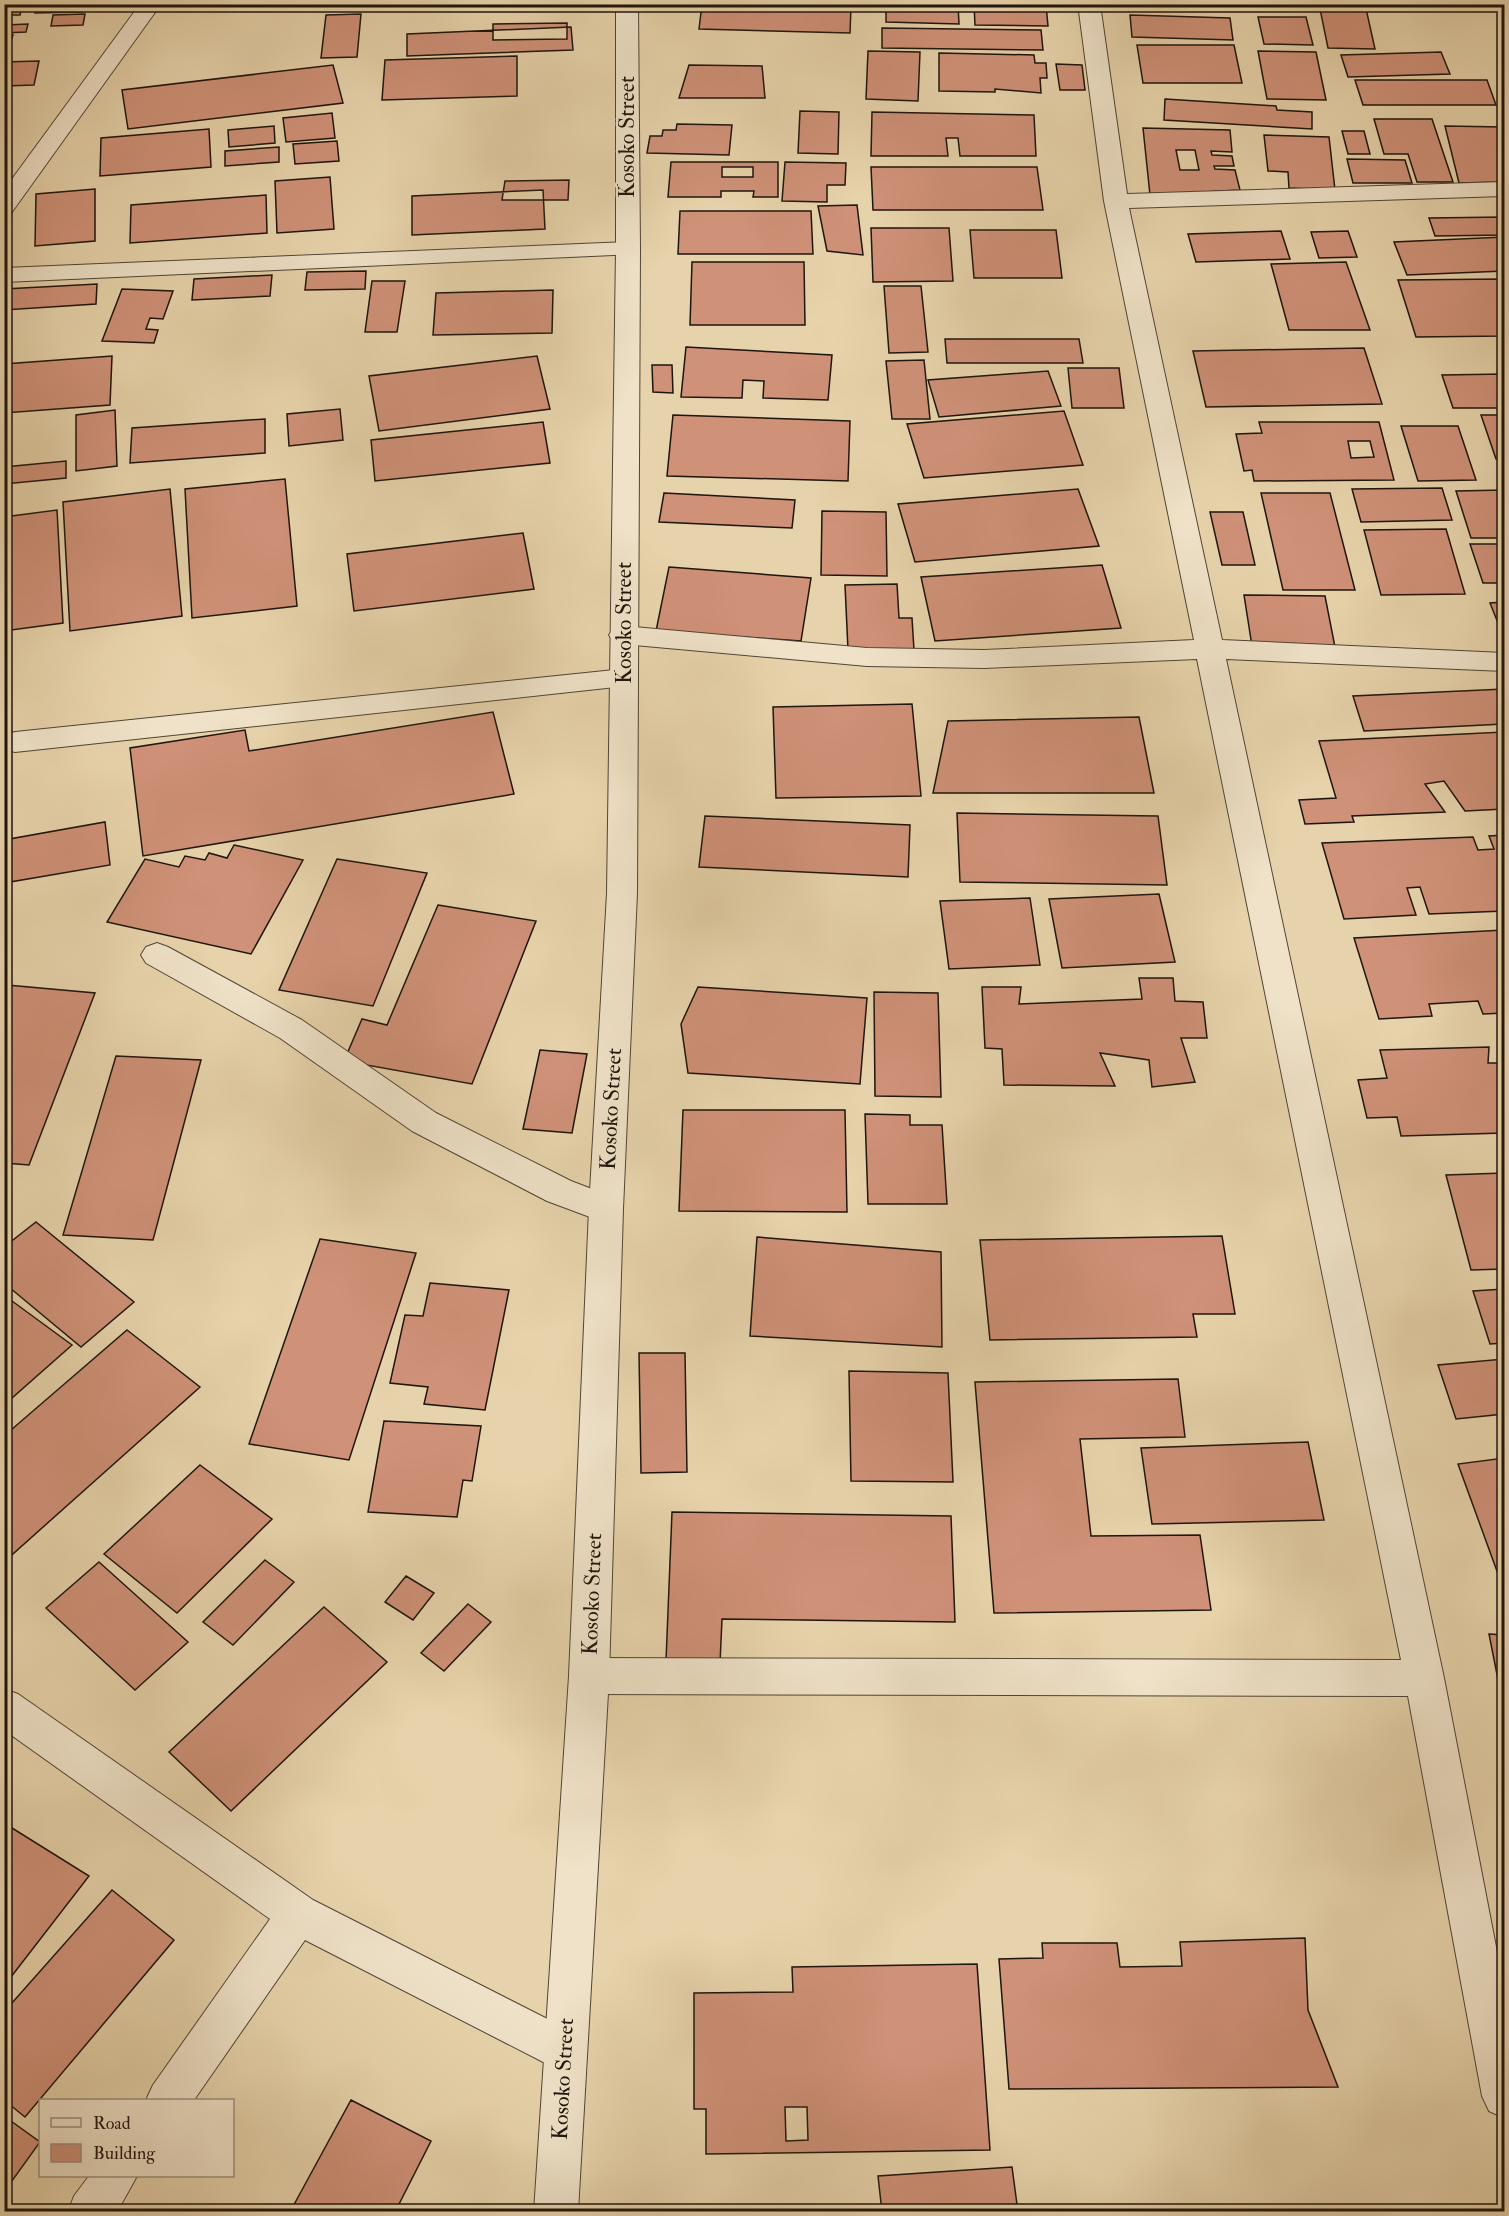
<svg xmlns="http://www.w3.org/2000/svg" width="1509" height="2216" viewBox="0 0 1509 2216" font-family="'IM FELL Double Pica',serif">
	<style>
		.building { fill: #cf9178; stroke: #1e150c; stroke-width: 1.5; fill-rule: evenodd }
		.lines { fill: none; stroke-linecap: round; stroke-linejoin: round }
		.minor-casing { stroke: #504434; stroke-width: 2 }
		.tertiary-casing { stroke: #504434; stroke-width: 2 }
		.minor { fill: #efe2c8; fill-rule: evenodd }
		.tertiary { fill: #efe2c8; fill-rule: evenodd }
		.labels { text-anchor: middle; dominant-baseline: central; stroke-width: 4.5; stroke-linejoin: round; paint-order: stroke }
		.street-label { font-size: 22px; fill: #1e150c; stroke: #efe2c8 }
	</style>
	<rect width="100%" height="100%" fill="#e7d3ab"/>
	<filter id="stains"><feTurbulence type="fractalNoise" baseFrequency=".00333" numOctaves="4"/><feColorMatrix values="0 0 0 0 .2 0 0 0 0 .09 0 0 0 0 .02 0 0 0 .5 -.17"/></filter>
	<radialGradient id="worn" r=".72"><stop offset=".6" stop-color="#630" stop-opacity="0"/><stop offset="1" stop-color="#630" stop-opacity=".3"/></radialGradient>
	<path class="building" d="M4,4H23L20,15H4Z
		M37,4H85L83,12L35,13Z
		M331,4H369V9H330Z
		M702,4L851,7L850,33L699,29Z
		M886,4H958L959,24L886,22Z
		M974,4L1046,5L1048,26L975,25Z
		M1266,4H1295L1298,11H1268Z
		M1319,4H1365L1375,49L1328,48Z
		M85,14L83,25L51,26L53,15Z
		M361,14L357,57L321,58L326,15Z
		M1130,15L1230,18L1233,40L1132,37Z
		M1258,17H1306L1313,45L1264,44Z
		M567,23V39L493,40V24Z
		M28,24L26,32L4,33V25Z
		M571,27L573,50L407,56V34Z
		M882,28L1041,30L1043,50L882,48Z
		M4,35H13L6,60H4Z
		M1137,45H1234L1242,83H1143Z
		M868,51L920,52L918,101L866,99Z
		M1258,51L1316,52L1326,100L1267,99Z
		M1441,52L1450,74L1348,77L1341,55Z
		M939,53L1034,55L1035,63H1046L1047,78H1040L1041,93L995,89V92L939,91Z
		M517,56V96L382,100L385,60Z
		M39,61L34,85L4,86V62Z
		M1056,64L1082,65L1085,90H1060Z
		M333,65L343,103L128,129L122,90Z
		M689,65L762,66L765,98H679Z
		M1355,80H1487L1496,105H1363Z
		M1165,99L1276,106L1277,110L1312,112V129L1164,120Z
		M800,111L839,112L838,154L798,153Z
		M872,112L1034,115L1036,156H960L958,138H946L948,156H871Z
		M332,113L335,138L286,142L283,118Z
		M1374,119H1432L1453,182H1417L1408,154H1384Z
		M677,124L732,125L729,155L647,153L650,136H662L663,130H676Z
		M274,126L275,143L229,147L228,130Z
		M1445,126L1503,127L1504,182L1459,183Z
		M1143,128L1230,130L1232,152L1211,151L1212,155L1232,156L1234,166H1214L1215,169L1235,170L1240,190L1150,195ZM1176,150H1195L1199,170H1180Z
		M209,129L211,167L100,176L101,138Z
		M1342,131H1364L1370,154H1348Z
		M1264,135L1329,137L1335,190L1289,188L1288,172L1268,171Z
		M337,141L339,161L295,164L293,144Z
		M279,147V162L225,166V151Z
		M1347,159L1405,160L1412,183H1353Z
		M671,162H778V197H753L754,191H721V197H668ZM722,167H753V177H722Z
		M785,162L846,163L845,185H827V202L782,201Z
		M871,167H1037L1043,210H873Z
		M330,177L334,229L277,233L275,181Z
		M569,180L568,200H502L505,181Z
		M95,189V241L35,246L36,194Z
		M543,190L545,229L412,235V196Z
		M266,195L267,233L130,243L131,205Z
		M857,205L863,255L827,251L818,206Z
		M680,211H811L813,254H678Z
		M1504,217V235L1435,236L1429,218Z
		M871,228H949L953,281L873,282Z
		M970,230H1056L1062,278H974Z
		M1281,231L1290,259L1196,262L1188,234Z
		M1348,231L1357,257L1319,258L1311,232Z
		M1504,237V271L1407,275L1394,242Z
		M692,262H804L805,325H690Z
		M1346,262L1370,330H1289L1271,264Z
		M366,271L365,289L305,290L307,272Z
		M272,275L270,296L192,300L194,279Z
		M1504,279V336L1416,337L1398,280Z
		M372,281H405L397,332H365Z
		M97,284L96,304L4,310V289Z
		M884,286H921L928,352L889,353Z
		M122,289L173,291L163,319L150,318L146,329L158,330L154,343L102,341Z
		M553,290L552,333L433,335L436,293Z
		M945,339H1079L1083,363H947Z
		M686,347L832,355L828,400L763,398L764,381L743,380L742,398L681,397Z
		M1364,348L1382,404L1206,407L1193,351Z
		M112,356L110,405L4,413V364Z
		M537,356L550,409L379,431L369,376Z
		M924,360L930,419H892L886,361Z
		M652,365H672L673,393L653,392Z
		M1068,368H1119L1124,408H1072Z
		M1048,371L1061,406L939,417L928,380Z
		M1504,374V408H1453L1442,375Z
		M340,409L343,440L289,446L287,414Z
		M115,410L117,466L76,471V415Z
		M1064,411L1083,465L924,478L907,424Z
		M673,415L850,421L848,481L667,476Z
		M1481,415H1504V459H1496Z
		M265,419V453L130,463L132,428Z
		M543,422L550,463L375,481L371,440Z
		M1259,422H1379L1394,480L1254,481L1252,470L1244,471L1236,434L1262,433ZM1348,441H1370L1374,457L1351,458Z
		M1401,426H1458L1476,480L1418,481Z
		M66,461V478L4,484V467Z
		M285,479L297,606L192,618L185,489Z
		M1442,488L1452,520L1361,522L1352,489Z
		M170,489L182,616L70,631L63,502Z
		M1078,489L1099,546L915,562L898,504Z
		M1504,490V538H1471L1456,491Z
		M664,493L795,500L792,528L659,522Z
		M1261,493H1330L1355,590H1283Z
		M57,510L63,623L4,631V517Z
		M822,511L886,512L887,576L821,575Z
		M1210,512H1243L1255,565H1222Z
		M1446,529L1465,594L1381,595L1364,530Z
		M523,533L534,589L354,611L347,554Z
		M1470,544H1504V583H1483Z
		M1102,565L1121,628L935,641L921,577Z
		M669,567L811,578L801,641L656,631Z
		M897,584L899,618H912L914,650H848L845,585Z
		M1244,595L1325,596L1335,647L1252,646Z
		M1504,602V638L1490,603Z
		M1504,689V724L1364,731L1353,696Z
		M912,704L921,796L776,798L773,707Z
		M493,712L514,794L143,856L130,748L245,730L249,751Z
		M1139,717L1154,793H933L948,721Z
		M1504,732V809L1465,811L1444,781L1425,784L1445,812L1352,816L1354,822L1305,824L1299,800L1336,798L1319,741Z
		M957,813L1158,816L1167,885L960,882Z
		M705,816L910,825L908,877L699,867Z
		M105,822L110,865L4,883V840Z
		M1504,835V911L1429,914L1420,887L1407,888L1416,915L1344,919L1322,843L1473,837L1478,850L1494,849L1489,836Z
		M234,845L303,860L251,954L107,922L145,859L179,867L185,856L205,860L209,853L227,858Z
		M337,859L427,873L373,1006L279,990Z
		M1159,894L1175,962L1062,968L1049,899Z
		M1030,898L1040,965L949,969L940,901Z
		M438,905L536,921L472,1084L344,1061L362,1019L387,1025Z
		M1504,930V1013L1483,1014L1478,1001L1429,1004L1432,1016L1379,1019L1354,938Z
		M1139,978H1173L1175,1001L1203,1002L1207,1038H1181L1195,1082L1152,1087L1149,1060L1100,1053L1115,1086L1004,1085L1002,1049L985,1048L982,987H1021L1019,1004L1142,999Z
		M7,985L95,993L29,1165L4,1163V992Z
		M698,987L867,998L860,1084L688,1073L681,1024Z
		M874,992L938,993L941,1097L875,1096Z
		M1503,1042L1504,1133L1401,1136L1397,1117L1367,1118L1358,1080L1387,1078L1380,1050L1489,1047L1488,1063H1500Z
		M540,1050L587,1054L572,1133L523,1129Z
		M116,1056L201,1060L153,1240L63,1235Z
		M683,1110H845L847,1212L679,1211Z
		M865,1114L910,1115V1125H942L947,1204H868Z
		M1504,1173V1269L1471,1270L1446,1175Z
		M36,1222L134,1302L81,1347L4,1283V1247Z
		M1222,1236L1235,1314H1193L1197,1337L990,1340L980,1240Z
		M757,1237L941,1252L942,1347L750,1336Z
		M320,1239L416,1253L349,1460L249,1444Z
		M430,1283L509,1290L485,1410L424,1404L428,1387L390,1383L405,1315L423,1316Z
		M1504,1289V1343L1490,1344L1473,1291Z
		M12,1301L72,1345L4,1405V1308Z
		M127,1330L200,1387L5,1561L4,1436Z
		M639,1353H685L687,1472L641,1473Z
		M1504,1359V1414L1456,1419L1438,1365Z
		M849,1371L948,1373L953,1482L851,1481Z
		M1178,1379L1185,1437L1080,1439L1091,1536L1200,1535L1211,1610L994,1613L975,1382Z
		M384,1421L481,1426L472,1481L463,1480L457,1517L368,1512Z
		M1308,1442L1324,1520L1152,1524L1141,1448Z
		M1504,1458V1573L1498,1574L1458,1464Z
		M200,1465L272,1519L177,1613L104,1554Z
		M672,1512L951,1516L955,1622L722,1619L720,1663L666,1661Z
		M265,1560L294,1582L233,1645L203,1622Z
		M99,1562L188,1642L135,1690L46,1608Z
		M406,1576L434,1593L413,1620L385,1602Z
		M468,1604L491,1622L444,1671L421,1653Z
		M324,1607L387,1662L231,1811L169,1752Z
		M1489,1634L1504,1635V1705H1503Z
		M4,1823L89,1876L4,1986Z
		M112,1890L174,1940L25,2117L4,2100V2012Z
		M1305,1938L1308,2010L1338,2087L1009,2089L999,1959L1043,1958L1042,1943H1117L1120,1967L1182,1966L1180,1942Z
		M977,1964L990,2150L706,2154V2109H694V1993L793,1992L792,1967ZM785,2107H807L808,2140L786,2141Z
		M351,2100L431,2141L395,2212H290Z
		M4,2116L40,2142L4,2192Z
		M1012,2167L1018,2212H882L878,2176Z"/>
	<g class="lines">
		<g class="minor-casing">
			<path id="minor" d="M140,4H161L12,212L4,214V190Z
				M1078,4H1100L1127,194L1504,182V196L1129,208L1222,640L1504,653V671L1226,659L1444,1678L1504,1988V2118L1489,2111L1482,2096L1408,1696L589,1694L575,1689L569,1676L575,1663L589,1658L1401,1660L1197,659L984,668L867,666L623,644L613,641L609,635L613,629L623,626L867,648L984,650L1194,640L1104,201Z
				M628,242L636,244L640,249L636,254L4,282V268Z
				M624,669L634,671L638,678L634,685L15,752L4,749L5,735L15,732Z
				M157,943L168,947L302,1020L436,1113L571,1181L618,1199L623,1209L618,1219L606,1223L547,1201L412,1131L280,1038L146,963L141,955L146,947Z
				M4,1689L18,1694L313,1900L579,2035L586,2050L579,2065L564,2072L549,2065L305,1940L194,2100H146L153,2085L270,1919L4,1730Z
				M89,2176H137L117,2212H68L74,2196Z"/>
		</g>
		<g class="tertiary-casing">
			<path id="tertiary" d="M616,4H638L640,249L637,893L623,1209L609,1676L578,2212H534L569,1676L589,1209L607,893L616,249Z"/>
		</g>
		<use href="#minor" class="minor"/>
		<use href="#tertiary" class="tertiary"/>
	</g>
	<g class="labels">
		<g class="street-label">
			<text transform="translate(627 137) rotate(-90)">Kosoko Street</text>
			<text transform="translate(624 623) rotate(-90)">Kosoko Street</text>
			<text transform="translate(611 1109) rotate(-87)">Kosoko Street</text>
			<text transform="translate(592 1594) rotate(-88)">Kosoko Street</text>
			<text transform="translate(563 2079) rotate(-87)">Kosoko Street</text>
		</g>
	</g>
	<rect width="1509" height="2216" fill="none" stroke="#e7d3ab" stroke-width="24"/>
	<rect x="6" y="6" width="1497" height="2204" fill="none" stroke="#1e150c" stroke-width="3"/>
	<rect x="12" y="12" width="1485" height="2192" fill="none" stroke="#1e150c" stroke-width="1.5"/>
	<rect x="39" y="2099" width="195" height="78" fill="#efe2c8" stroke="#9b907d" stroke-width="1.5"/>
	<rect x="51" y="2118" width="30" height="9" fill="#efe2c8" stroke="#9b907d" stroke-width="1.5"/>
	<text x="93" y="2129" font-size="18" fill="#1e150c">Road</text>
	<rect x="51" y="2144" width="30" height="18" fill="#cf9178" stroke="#9b907d" stroke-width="1.5"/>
	<text x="93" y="2159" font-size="18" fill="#1e150c">Building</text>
	<rect width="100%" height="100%" filter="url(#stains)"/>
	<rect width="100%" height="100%" fill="url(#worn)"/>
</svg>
